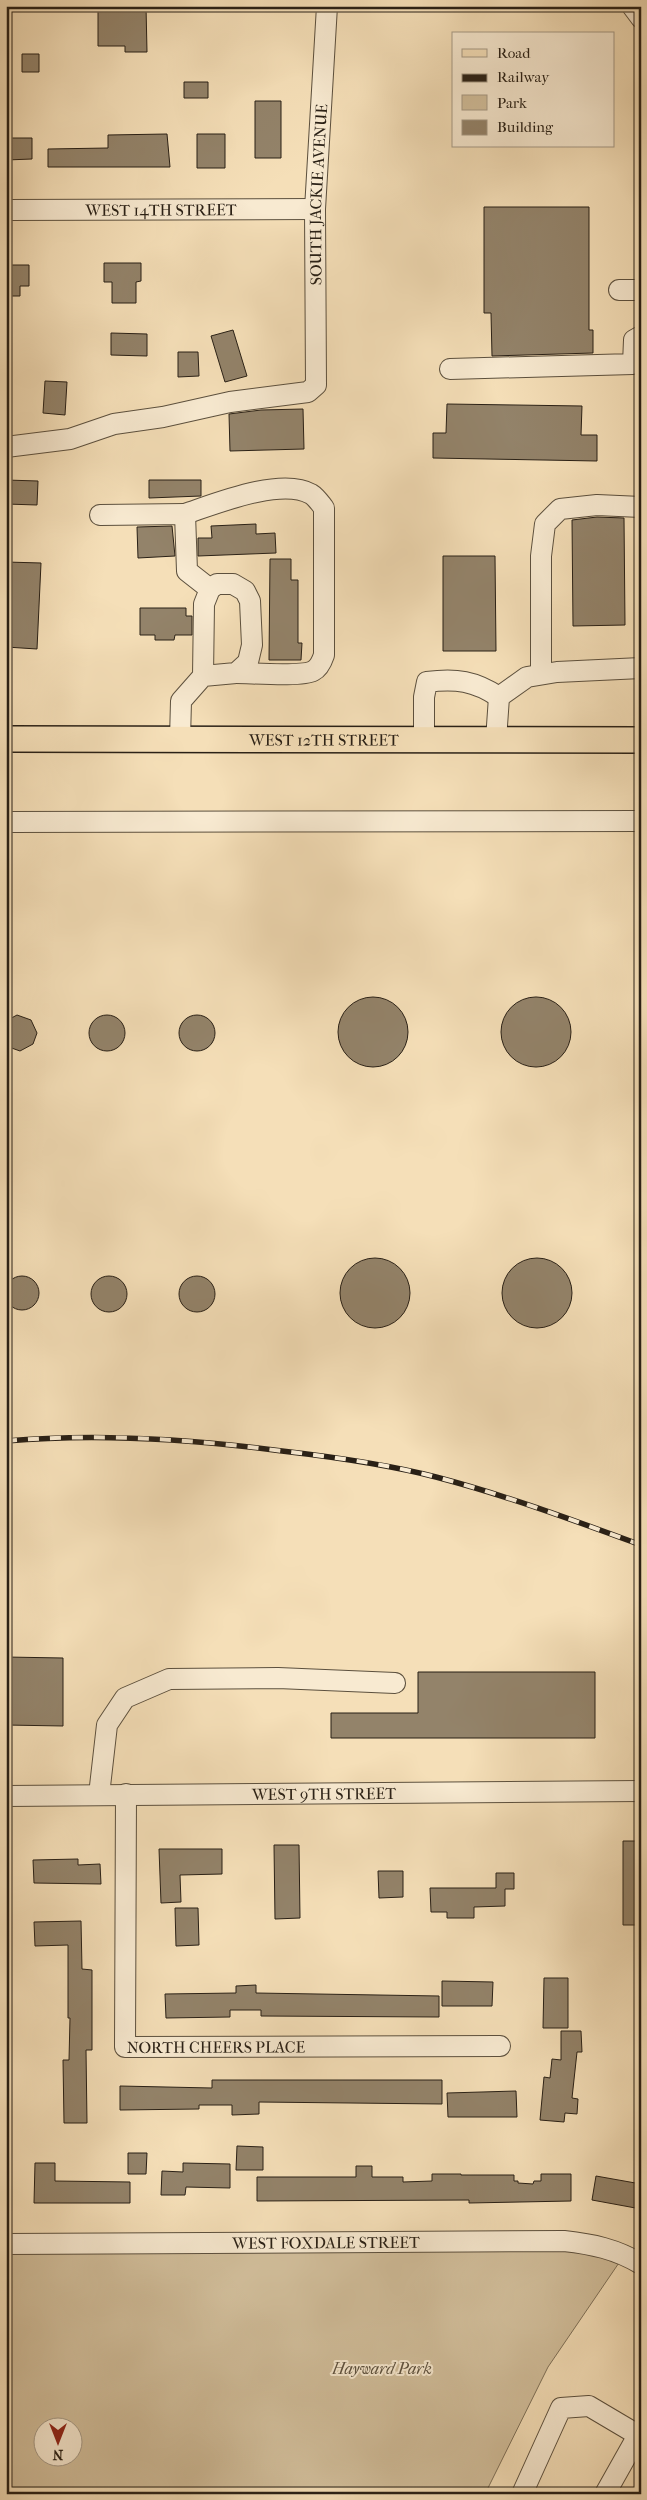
<svg xmlns="http://www.w3.org/2000/svg" width="647" height="2500" viewBox="0 0 647 2500" font-family="'IM FELL French Canon',serif">
	<style>
		.green { fill: #d2bf9c; stroke: #7e7059; fill-rule: evenodd }
		.building { fill: #93836a; stroke: #292016 }
		.lines { fill: none; stroke-linecap: round; stroke-linejoin: round }
		.minor-casing { stroke: #5c503e; stroke-width: 22 }
		.major-casing { stroke: #292016; stroke-width: 28 }
		.minor { stroke: #f8ead1; stroke-width: 20 }
		.major { stroke: #f5dfb8; stroke-width: 25 }
		.rail-casing { stroke: #292016; stroke-width: 5.5 }
		.rail { stroke: #f8ead1; stroke-width: 4; stroke-dasharray: 11; stroke-linecap: butt }
		.labels { text-anchor: middle; dominant-baseline: central; stroke-width: 4; stroke-linejoin: round; paint-order: stroke }
		.street-label { font-size: 16px; fill: #292016; stroke: #f8ead1 }
		.park-label { font-size: 16px; font-style: italic; fill: #5c503e; stroke: #f8ead1 }
	</style>
	<rect width="100%" height="100%" fill="#f5dfb8"/>
	<filter id="stains"><feTurbulence type="fractalNoise" baseFrequency=".004" numOctaves="4"/><feColorMatrix values="0 0 0 0 .2 0 0 0 0 .09 0 0 0 0 .02 0 0 0 .5 -.17"/></filter>
	<radialGradient id="worn" r=".72"><stop offset=".6" stop-color="#630" stop-opacity="0"/><stop offset="1" stop-color="#630" stop-opacity=".3"/></radialGradient>
	<path class="green" d="M564,2241L625,2254L548,2367L485,2494H6V2244ZM42,2428H72V2458H42Z"/>
	<path class="building" d="M98,6H146L147,52H125V46H98Z
		M22,54H39V72H22Z
		M184,82H208V98H184Z
		M255,101H281V158H255Z
		M167,134L170,167H48V149L108,148V135Z
		M197,134H225V168H197Z
		M6,138H32V159L6,160Z
		M484,207H589V330H593V353L492,356L491,313H484Z
		M104,263H141V281L136,282V303H112V282H104Z
		M6,265H29V286H20V296H6Z
		M233,330L247,376L225,382L211,336Z
		M111,333L147,334V356L111,355Z
		M178,352H198L199,376L178,377Z
		M45,381L67,382L65,415L43,413Z
		M447,404L582,406L581,435H597V461L433,458V433H446Z
		M303,409L304,449L230,451L229,414L261,410Z
		M6,480L38,481L37,505L6,504Z
		M149,480H201V496L149,498Z
		M597,517L624,518L625,625L573,626L572,520Z
		M256,524V534L275,533L276,553L198,556V538H212L211,526Z
		M172,526L175,556L138,558L137,527Z
		M443,556H495L496,651H443Z
		M270,559H291V580H298V643H302L301,660H269Z
		M6,562L41,563L37,649L6,647Z
		M140,608H186V616H192V635H175L174,640H155V635H140Z
		M501 1032a35 35 0 1 1 70 0a35 35 0 1 1-70 0Z
		M338 1032a35 35 0 1 1 70 0a35 35 0 1 1-70 0Z
		M17,1015L31,1020L37,1033L33,1044L20,1051L6,1046V1021Z
		M89 1033a18 18 0 1 1 36 0a18 18 0 1 1-36 0Z
		M179 1033a18 18 0 1 1 36 0a18 18 0 1 1-36 0Z
		M502 1293a35 35 0 1 1 70 0a35 35 0 1 1-70 0Z
		M340 1293a35 35 0 1 1 70 0a35 35 0 1 1-70 0Z
		M5 1293a17 17 0 1 1 34 0a17 17 0 1 1-34 0Z
		M91 1294a18 18 0 1 1 36 0a18 18 0 1 1-36 0Z
		M179 1294a18 18 0 1 1 36 0a18 18 0 1 1-36 0Z
		M6,1657L63,1658V1726L6,1725Z
		M418,1672H595V1738H331V1713H418Z
		M623,1841H641V1925H623Z
		M274,1845H299L300,1918L275,1919Z
		M159,1849H222V1874L180,1875L181,1902L161,1903Z
		M78,1859V1865L100,1864L101,1884L34,1883L33,1860Z
		M378,1871H403V1897L379,1898Z
		M496,1873H514V1889H505V1906L474,1907V1918H447V1912H431L430,1888H496Z
		M175,1908H198L199,1945L176,1946Z
		M81,1921L82,1969L92,1970V2050H86L87,2123H64L63,2060H69L70,2018H68V1945L35,1946L34,1922Z
		M544,1978H568V2028H543Z
		M442,1981L493,1982L492,2006H442Z
		M256,1985V1993L439,1996V2017L261,2016V2010H230V2017L166,2018L165,1994L236,1993V1986Z
		M561,2031H581L582,2052H577L572,2098L578,2099L577,2114L565,2113L564,2122L540,2120L544,2077L550,2078L552,2059L561,2060Z
		M212,2080H442V2104L259,2102V2114L232,2115V2105H199V2109L120,2110V2086L212,2088Z
		M516,2091L517,2117H448L447,2093Z
		M237,2146L263,2147V2170H236Z
		M128,2153H147L146,2174H128Z
		M35,2163H55V2181L130,2182V2203H34Z
		M183,2163L230,2164V2188L186,2187L185,2195H161L162,2171L183,2172Z
		M356,2166H372V2177H403V2182L432,2181V2174H461V2175H514V2181H518V2183L533,2184L534,2181H541V2174H571V2201L469,2203V2200L257,2201V2177H356Z
		M596,2176L641,2184V2209L592,2200Z"/>
	<g class="lines">
		<g class="minor-casing">
			<g id="minor">
				<path d="M632,6L641,18"/>
				<path id="s1" d="M6,210L315,209"/>
				<path d="M619,290H641"/>
				<path d="M450,369L633,364L634,340L641,336"/>
				<path id="s2" d="M6,447L70,439L114,424L163,417L230,402L308,392L316,385L315,209L327,6"/>
				<path d="M185,514C215,504 281,477 311,494C316,497 320,503 324,508V655C322,661 319,668 313,671C301,677 252,673 236,673"/>
				<path d="M100,515L185,514L187,571L210,589"/>
				<path d="M541,674V556L545,524L560,509L597,505L641,507"/>
				<path d="M180,739L181,701L203,676L236,673L248,662L252,645L250,601L245,591L233,584H217L210,589L204,604L203,676"/>
				<path d="M424,740V697L427,682C456,678 475,681 499,697"/>
				<path d="M496,740L499,697L527,677L557,672L641,668"/>
				<path d="M6,822L641,821"/>
				<path id="s3" d="M126,1794L125,2047L500,2046"/>
				<path d="M99,1795L107,1725L125,1698L169,1679L278,1678L395,1683"/>
				<path id="s4" d="M6,1796L641,1791"/>
				<path id="s5" d="M6,2244L564,2241C592,2244 616,2249 641,2264"/>
				<path d="M522,2494L561,2408L589,2406L638,2435"/>
				<path d="M605,2494L641,2430"/>
			</g>
		</g>
		<g class="major-casing">
			<g id="major">
				<path id="s6" d="M6,739L641,740"/>
			</g>
		</g>
		<use href="#minor" class="minor"/>
		<use href="#major" class="major"/>
		<g class="rail-casing">
			<path id="rail" d="M6,1441C98,1433 191,1439 282,1451C334,1457 386,1464 436,1477C505,1495 573,1520 641,1545"/>
		</g>
		<use href="#rail" class="rail"/>
	</g>
	<g class="labels">
		<g class="street-label">
			<text stroke="none"><textPath href="#s2" startOffset="509">SOUTH JACKIE AVENUE</textPath></text>
			<text stroke="none"><textPath href="#s1" startOffset="155">WEST 14TH STREET</textPath></text>
			<text stroke="none"><textPath href="#s6" startOffset="318">WEST 12TH STREET</textPath></text>
			<text stroke="none"><textPath href="#s4" startOffset="318">WEST 9TH STREET</textPath></text>
			<text stroke="none"><textPath href="#s3" startOffset="344">NORTH CHEERS PLACE</textPath></text>
			<text stroke="none"><textPath href="#s5" startOffset="320">WEST FOXDALE STREET</textPath></text>
		</g>
		<g class="park-label">
			<text x="382" y="2368">Hayward Park</text>
		</g>
	</g>
	<rect width="647" height="2500" fill="none" stroke="#f5dfb8" stroke-width="25"/>
	<rect x="8" y="8" width="632" height="2485" fill="none" stroke="#292016" stroke-width="2.5"/>
	<rect x="12" y="12" width="622" height="2475" fill="none" stroke="#292016"/>
	<rect x="452" y="32" width="162" height="115" fill="#f8ead1" stroke="#a59986"/>
	<rect x="462" y="49" width="25" height="8" fill="#f5dfb8" stroke="#a59986"/>
	<text x="497" y="58" font-size="15" fill="#292016">Road</text>
	<rect x="462" y="74" width="25" height="8" fill="#292016" stroke="#a59986"/>
	<text x="497" y="82" font-size="15" fill="#292016">Railway</text>
	<rect x="462" y="95" width="25" height="15" fill="#d2bf9c" stroke="#a59986"/>
	<text x="497" y="108" font-size="15" fill="#292016">Park</text>
	<rect x="462" y="120" width="25" height="15" fill="#93836a" stroke="#a59986"/>
	<text x="497" y="132" font-size="15" fill="#292016">Building</text>
	<g transform="translate(58 2442) rotate(180)"><circle r="24" fill="#f8ead1" stroke="#a59986"/>
	<path d="M0-4L9 19L0 12L-9 19Z" fill="#8f2418"/>
	<text y="-8" font-size="14" font-weight="bold" text-anchor="middle" fill="#292016">N</text>
	</g>
	<rect width="100%" height="100%" filter="url(#stains)"/>
	<rect width="100%" height="100%" fill="url(#worn)"/>
</svg>
